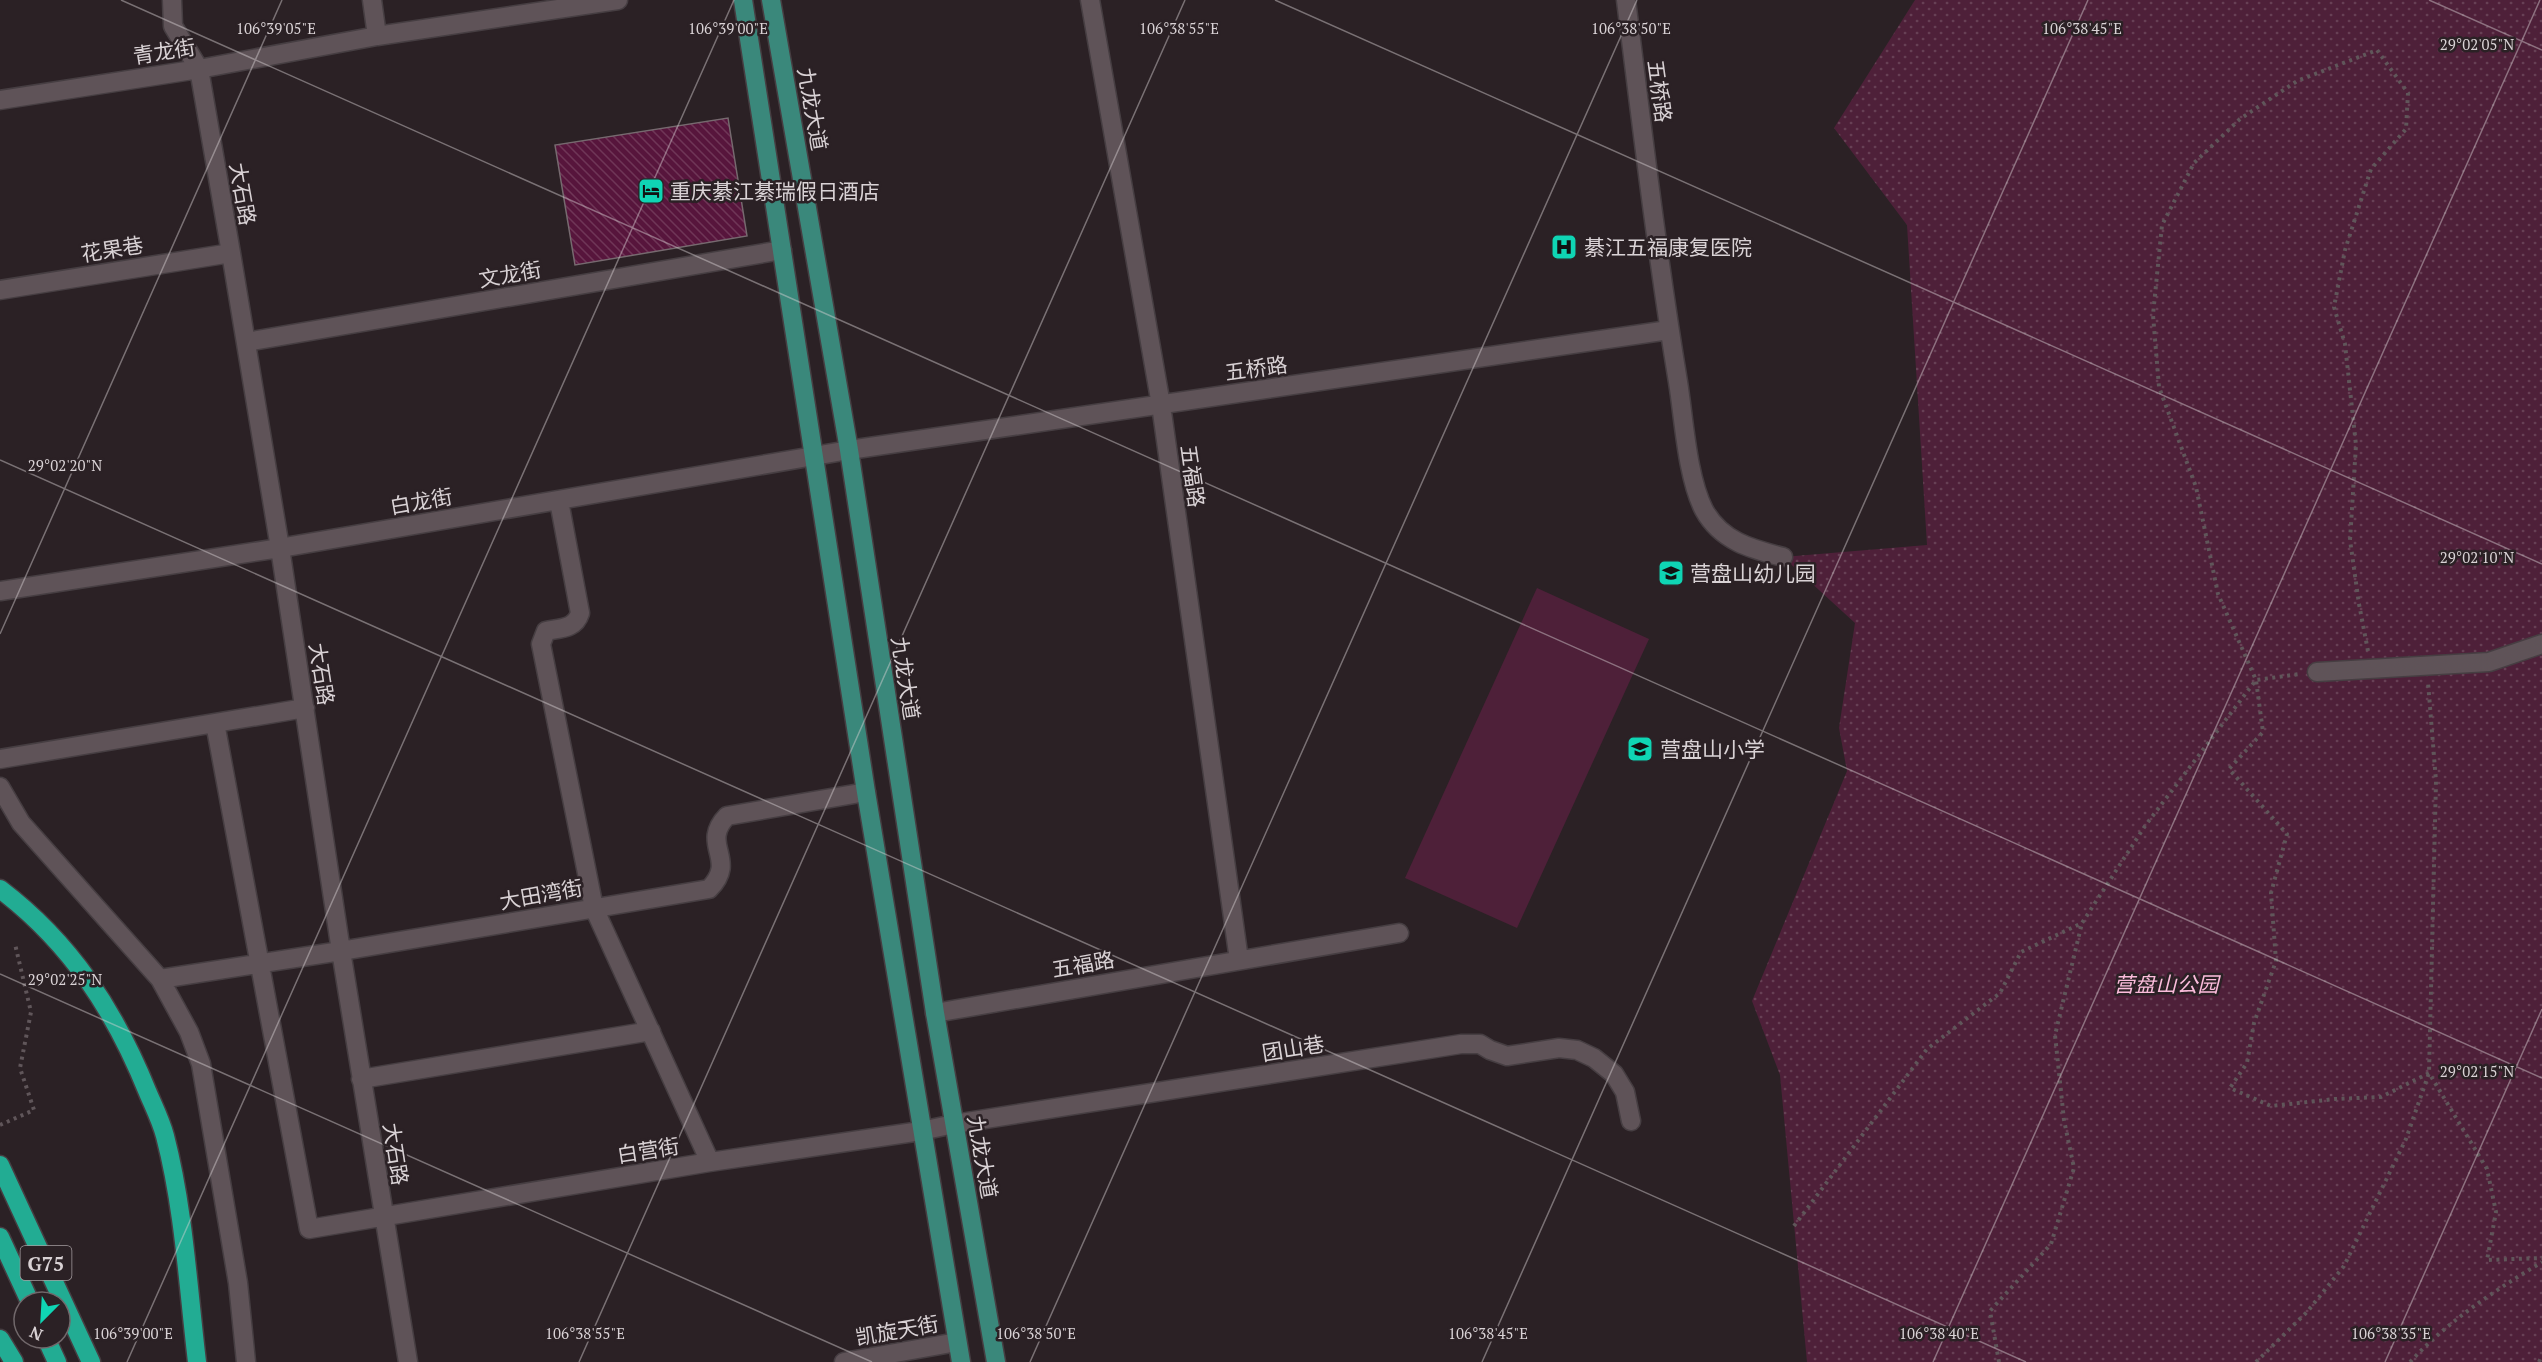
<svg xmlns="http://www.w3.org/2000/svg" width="2542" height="1362" viewBox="0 0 2542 1362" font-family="'PT Serif','Noto Sans SC',serif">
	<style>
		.park { fill: url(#park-dots) }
		.garden { fill: #4e2039 }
		.building { fill: url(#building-back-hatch); stroke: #766a6f; stroke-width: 1.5 }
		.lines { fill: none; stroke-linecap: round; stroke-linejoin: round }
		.street-casing { stroke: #463e42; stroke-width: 21 }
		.primary-casing { stroke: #463e42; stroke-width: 21 }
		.highway-casing { stroke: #463e42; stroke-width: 21 }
		.path { stroke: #60565a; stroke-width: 4; stroke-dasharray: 3 4.5; stroke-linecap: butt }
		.street { stroke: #5f5358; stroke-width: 18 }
		.primary { stroke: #3a887b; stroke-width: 18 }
		.highway { stroke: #22ac93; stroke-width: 18 }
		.ticks { fill: none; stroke: #d9d2d5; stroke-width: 1.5; stroke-opacity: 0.45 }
		.labels { text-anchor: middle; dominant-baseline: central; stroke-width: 5; stroke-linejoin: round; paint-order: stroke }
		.shield { fill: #2b2125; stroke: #a59da0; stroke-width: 1.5 }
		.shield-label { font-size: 20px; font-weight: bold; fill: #d9d2d5 }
		.street-label { font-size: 21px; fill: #d9d2d5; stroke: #2b2125 }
		.poi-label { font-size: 21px; fill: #d9d2d5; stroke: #2b2125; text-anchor: start }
		.park-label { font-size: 21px; font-style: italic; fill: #fbbcdb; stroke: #2b2125 }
		.ticks-label { font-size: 15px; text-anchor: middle; fill: #d9d2d5; stroke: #2b2125; stroke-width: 5; stroke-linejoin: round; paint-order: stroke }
	</style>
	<defs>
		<pattern id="park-dots" width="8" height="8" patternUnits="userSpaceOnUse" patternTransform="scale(1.5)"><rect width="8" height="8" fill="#4e2039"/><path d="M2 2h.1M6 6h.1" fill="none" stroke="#674055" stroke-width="1.8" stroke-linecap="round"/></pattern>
		<pattern id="building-back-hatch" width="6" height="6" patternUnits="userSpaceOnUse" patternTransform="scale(1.5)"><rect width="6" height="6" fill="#57153c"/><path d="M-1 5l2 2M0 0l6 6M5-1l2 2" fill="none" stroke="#6f3657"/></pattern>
	</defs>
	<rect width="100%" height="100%" fill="#2b2125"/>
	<path class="park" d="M1915,0H2542V1362H1807L1780,1075L1752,1001L1847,771L1839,728L1855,623L1783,557L1927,545L1907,225L1834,128Z"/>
	<path class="garden" d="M1537,588L1649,639L1517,928L1405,878Z"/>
	<path class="building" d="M728,118L747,236L575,265L555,145Z"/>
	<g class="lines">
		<g class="street-casing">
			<path id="street" d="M172,0L173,26L199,69L231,253L280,548L341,951L408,1362
				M372,0L377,36
				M1090,0L1161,405L1239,960
				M1626,0C1642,127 1657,255 1678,382C1684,419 1687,477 1704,510C1721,541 1751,549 1783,557
				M0,100L199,69L377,36L618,0
				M0,290L231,253
				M246,342L782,250
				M559,501L580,613C575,629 561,628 546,631L541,644L594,908L710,1162
				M0,591L280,548L849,450L1669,330
				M2317,672L2489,662L2542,644
				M215,723L309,1229L710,1162L921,1131L954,1124L1461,1044H1480L1490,1050L1507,1056L1559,1048L1577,1050L1594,1058L1614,1074L1625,1092L1631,1121
				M0,759L305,708
				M0,787L21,823L160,979L189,1032L201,1064L238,1283L246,1362
				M160,979L341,951L709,889C739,859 699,845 727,816L866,792
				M935,1013L1399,933
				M361,1079L651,1031
				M844,1362L957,1342"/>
		</g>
		<g class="primary-casing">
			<path id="primary" d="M743,0L866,792L961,1362
				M771,0L849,450L935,1013L996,1362"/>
		</g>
		<g class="highway-casing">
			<path id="highway" d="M0,889C71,943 115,1011 148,1093C154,1107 161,1121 165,1136C184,1209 188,1287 197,1362
				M0,1165L91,1362
				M0,1237L30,1302
				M46,1338L57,1362
				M0,1339L14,1362"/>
		</g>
		<path class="path" d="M2368,651L2359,604L2350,540L2356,445L2345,344L2334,307L2345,250L2371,169L2406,129L2408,93L2377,50L2297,81L2240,119L2194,163L2162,225L2153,315L2159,387L2196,487L2218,594L2256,680L2263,732L2229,769L2287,834L2271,893L2276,961L2254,1023L2247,1063L2230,1088L2271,1106L2335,1099L2381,1097L2429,1073L2487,1169L2496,1212L2487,1260L2542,1258
			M0,1125L34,1110L20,1068L31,1012L15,944
			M1794,1226L1927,1049L2000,993L2021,952L2082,923L2145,826L2256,680L2300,674
			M1999,1362L1990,1311L2051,1244L2074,1168L2064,1120L2055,1035L2082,923
			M2256,1362L2307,1312L2344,1266L2406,1139L2429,1073L2436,781L2428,682
			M2410,1362C2448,1321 2494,1291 2542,1262
			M2539,1362L2542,1355"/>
		<use href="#street" class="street"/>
		<use href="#primary" class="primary"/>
		<use href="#highway" class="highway"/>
	</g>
	<path class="ticks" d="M121,0L2542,1078M1275,0L2542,564M2429,0L2542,50M0,460L2026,1362M0,634L282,0M0,974L872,1362M127,1362L734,0M579,1362L1185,0M1030,1362L1637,0M1482,1362L2088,0M1933,1362L2540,0M2385,1362L2542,1009"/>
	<defs>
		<g id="hotel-square" transform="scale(1.35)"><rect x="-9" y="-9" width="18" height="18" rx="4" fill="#0fd5b4" stroke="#2b2125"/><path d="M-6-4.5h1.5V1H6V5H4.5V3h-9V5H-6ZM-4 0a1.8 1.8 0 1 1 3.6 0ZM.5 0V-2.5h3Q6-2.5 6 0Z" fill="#111"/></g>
		<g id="hospital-square" transform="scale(1.35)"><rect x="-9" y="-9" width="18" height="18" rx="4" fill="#0fd5b4" stroke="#2b2125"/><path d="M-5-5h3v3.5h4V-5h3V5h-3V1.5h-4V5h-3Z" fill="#111"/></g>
		<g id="school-square" transform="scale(1.35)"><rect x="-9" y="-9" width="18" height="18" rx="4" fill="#0fd5b4" stroke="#2b2125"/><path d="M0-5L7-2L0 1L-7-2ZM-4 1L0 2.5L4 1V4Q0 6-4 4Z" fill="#111"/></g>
	</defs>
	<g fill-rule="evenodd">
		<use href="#hotel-square" x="651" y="191"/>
		<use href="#hospital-square" x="1564" y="247"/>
		<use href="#school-square" x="1671" y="573"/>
		<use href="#school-square" x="1640" y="749"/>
	</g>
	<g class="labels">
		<rect class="shield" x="20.5" y="1246" width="51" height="34" rx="4.5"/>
		<g class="shield-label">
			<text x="46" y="1263">G75</text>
		</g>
		<g class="street-label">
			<text transform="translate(164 51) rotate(-9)">青龙街</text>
			<text transform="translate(1660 91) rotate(82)">五桥路</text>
			<text transform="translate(813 109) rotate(80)">九龙大道</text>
			<text transform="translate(243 194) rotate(80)">大石路</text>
			<text transform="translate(112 249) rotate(-9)">花果巷</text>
			<text transform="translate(510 274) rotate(-10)">文龙街</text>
			<text transform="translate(1256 368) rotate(-8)">五桥路</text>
			<text transform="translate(1193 476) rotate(82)">五福路</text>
			<text transform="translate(421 501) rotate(-10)">白龙街</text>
			<text transform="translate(322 674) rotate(81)">大石路</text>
			<text transform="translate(906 678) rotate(81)">九龙大道</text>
			<text transform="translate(541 894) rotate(-10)">大田湾街</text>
			<text transform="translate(1083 964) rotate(-10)">五福路</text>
			<text transform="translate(1293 1048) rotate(-9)">团山巷</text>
			<text transform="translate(648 1150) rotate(-9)">白营街</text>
			<text transform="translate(396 1154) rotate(81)">大石路</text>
			<text transform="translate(983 1157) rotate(80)">九龙大道</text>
			<text transform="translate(897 1330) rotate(-10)">凯旋天街</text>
		</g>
		<g class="poi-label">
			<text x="670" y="191">重庆綦江綦瑞假日酒店</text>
			<text x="1584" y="247">綦江五福康复医院</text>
			<text x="1690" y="573">营盘山幼儿园</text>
			<text x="1660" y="749">营盘山小学</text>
		</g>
		<g class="park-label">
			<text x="2166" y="984">营盘山公园</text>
		</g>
	</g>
	<g class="ticks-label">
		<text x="276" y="34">106°39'05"E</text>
		<text x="728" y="34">106°39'00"E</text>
		<text x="1179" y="34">106°38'55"E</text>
		<text x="1631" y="34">106°38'50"E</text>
		<text x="2082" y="34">106°38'45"E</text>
		<text x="2477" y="50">29°02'05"N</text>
		<text x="65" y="471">29°02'20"N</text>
		<text x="2477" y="563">29°02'10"N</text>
		<text x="65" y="985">29°02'25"N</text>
		<text x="2477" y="1077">29°02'15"N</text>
		<text x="133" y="1339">106°39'00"E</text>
		<text x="585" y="1339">106°38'55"E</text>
		<text x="1036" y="1339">106°38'50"E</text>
		<text x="1488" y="1339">106°38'45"E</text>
		<text x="1939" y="1339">106°38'40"E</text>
		<text x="2391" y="1339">106°38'35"E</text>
	</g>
	<g transform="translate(42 1320) rotate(204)"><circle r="28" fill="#2b2125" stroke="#71686b" stroke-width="1.5"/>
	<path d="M0-4.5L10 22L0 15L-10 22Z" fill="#0fd5b4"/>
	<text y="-9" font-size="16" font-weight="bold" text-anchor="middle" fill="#d9d2d5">N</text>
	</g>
</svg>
